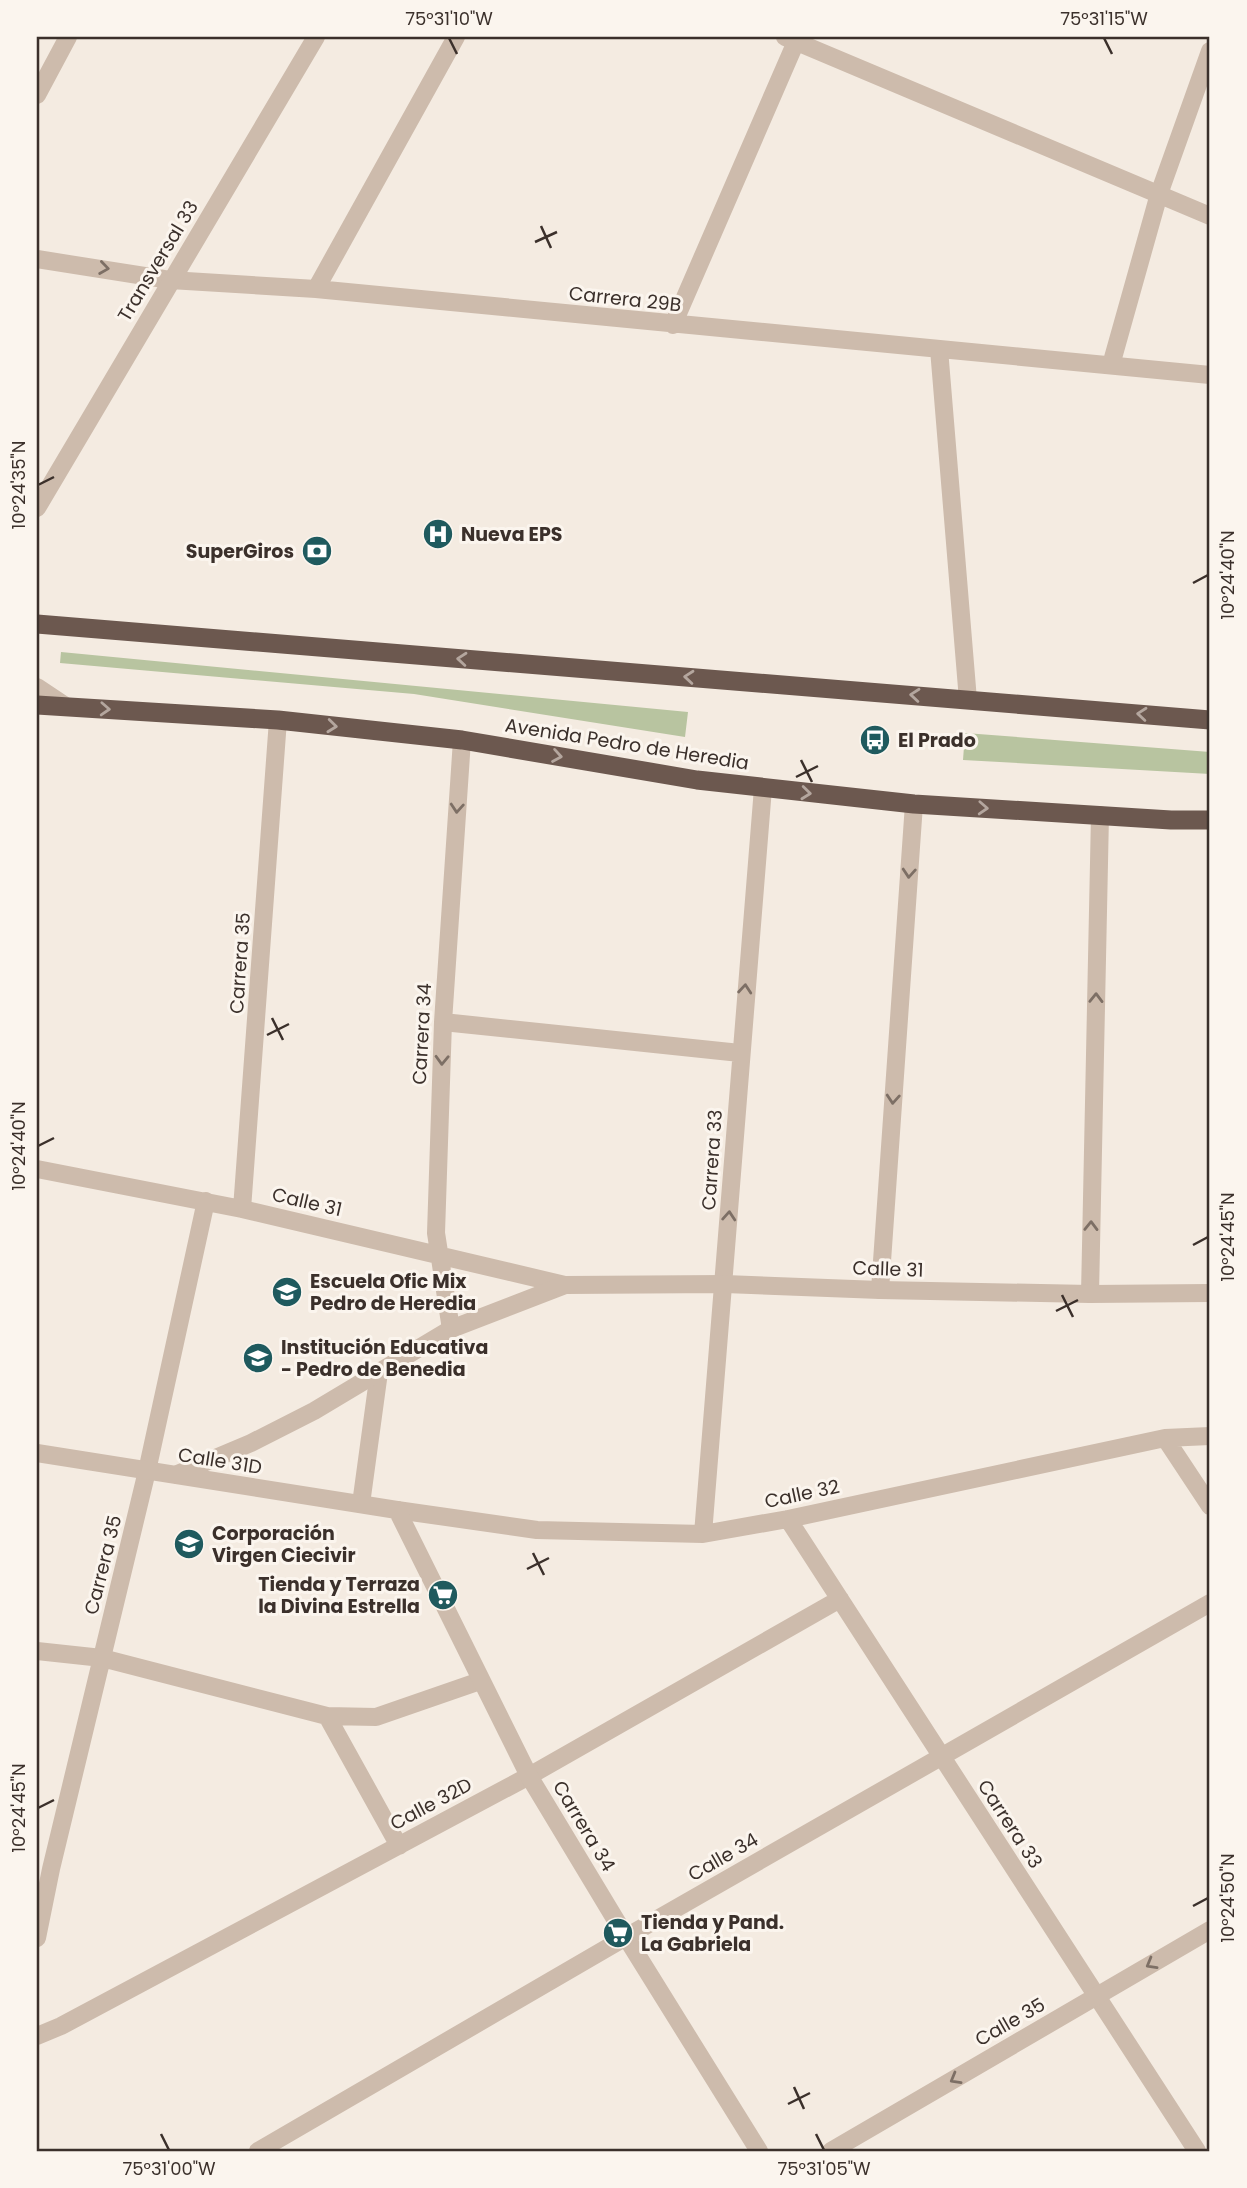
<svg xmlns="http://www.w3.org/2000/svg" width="1247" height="2188" viewBox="0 0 1247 2188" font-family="Poppins,sans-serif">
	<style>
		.green { fill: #b8c4a0 }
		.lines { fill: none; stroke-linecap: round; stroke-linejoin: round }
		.minor { stroke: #cdbbac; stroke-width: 18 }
		.tertiary { stroke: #cdbbac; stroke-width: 18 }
		.trunk { stroke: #6c584f; stroke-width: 19 }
		.oneway { stroke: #7d6f65 }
		.oneway2 { stroke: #b4a69e }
		.ticks { fill: none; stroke: #3b302b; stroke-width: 2.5 }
		.labels { text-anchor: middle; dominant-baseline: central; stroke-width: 6; stroke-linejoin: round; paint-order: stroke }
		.street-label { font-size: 19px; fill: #3b302b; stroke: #fbf5ee }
		.poi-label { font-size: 19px; font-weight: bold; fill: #3b302b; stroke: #fbf5ee; text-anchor: start }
		.neatline { fill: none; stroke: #3b302b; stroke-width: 2.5 }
		.ticks-label { font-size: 18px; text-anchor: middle; fill: #3b302b }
	</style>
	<rect width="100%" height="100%" fill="#f4ebe1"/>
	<path class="green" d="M61,652L688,712L685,737L414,694L60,663Z
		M965,733L1210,752V774L963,760Z"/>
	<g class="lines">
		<path class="minor" d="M785,37L1210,216
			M37,95L68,37
			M37,259L170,280L316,289L1210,375
			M316,289L456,37
			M673,325L798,37
			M939,349L968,700
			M1111,365L1159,194L1210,51
			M443,1022L740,1053
			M37,1169L242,1209L565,1285
			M242,1209L278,720
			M880,1290L914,804
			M1090,1294L1100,815
			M451,1329L436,1233L443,1022L462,740
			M1165,1438L1210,1506
			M361,1504L379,1372
			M397,1510L537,1530L703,1534L788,1519L1165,1438L1210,1436
			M788,1519L1197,2151
			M703,1534C725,1286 741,1037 763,788
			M37,1651L102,1658L327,1716L376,1717L480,1681
			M327,1716L399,1846
			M37,1938L51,1869L147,1471L206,1201
			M37,2036L61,2026L529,1776L840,1599
			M258,2151L626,1937L1210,1603"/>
		<path class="tertiary" d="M37,508L316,37
			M37,687L67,707
			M37,1453L397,1510L529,1776L626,1937L759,2151
			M175,1475L251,1443L314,1411L451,1329L565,1285L725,1284L880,1290L1090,1294L1210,1293
			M831,2151L1210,1930"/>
		<path class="trunk" d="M37,624L1210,720
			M37,705L278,720L462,740L697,780L914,804L1171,820H1210"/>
	</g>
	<defs><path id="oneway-chevron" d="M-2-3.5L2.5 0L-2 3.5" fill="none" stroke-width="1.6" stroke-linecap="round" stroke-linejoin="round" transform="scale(1.75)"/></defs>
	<g class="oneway">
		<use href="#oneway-chevron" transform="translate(104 268) rotate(8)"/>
		<use href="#oneway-chevron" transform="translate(457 808) rotate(94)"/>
		<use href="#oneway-chevron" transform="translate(909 873) rotate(94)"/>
		<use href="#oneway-chevron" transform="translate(745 989) rotate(-85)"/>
		<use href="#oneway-chevron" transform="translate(1096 998) rotate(-89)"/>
		<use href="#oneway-chevron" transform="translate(442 1060) rotate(92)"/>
		<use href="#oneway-chevron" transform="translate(893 1099) rotate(94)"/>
		<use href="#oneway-chevron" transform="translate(729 1216) rotate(-86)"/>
		<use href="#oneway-chevron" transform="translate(1091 1226) rotate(-89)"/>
		<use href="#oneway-chevron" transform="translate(1151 1964) rotate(150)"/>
		<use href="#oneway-chevron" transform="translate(955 2079) rotate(150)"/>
	</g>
	<g class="oneway2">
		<use href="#oneway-chevron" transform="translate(462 659) rotate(-175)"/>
		<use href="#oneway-chevron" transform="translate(689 677) rotate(-175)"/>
		<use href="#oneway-chevron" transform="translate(915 695) rotate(-175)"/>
		<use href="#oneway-chevron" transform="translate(105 709) rotate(3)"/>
		<use href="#oneway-chevron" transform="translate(1142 714) rotate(-175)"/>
		<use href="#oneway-chevron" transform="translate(332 726) rotate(6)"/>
		<use href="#oneway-chevron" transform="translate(557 756) rotate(10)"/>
		<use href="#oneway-chevron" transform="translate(806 793) rotate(6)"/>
		<use href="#oneway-chevron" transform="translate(983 808) rotate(3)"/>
	</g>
	<path class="ticks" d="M449,38L457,54M1104,38L1112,54M541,226L551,248M535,242L557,232M38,485L54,477M1193,583L1208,575M801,760L812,782M796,777L818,766M272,1018L283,1040M267,1035L289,1024M38,1146L54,1138M1193,1245L1208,1237M1062,1295L1073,1317M1056,1311L1078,1300M533,1553L544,1575M527,1569L549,1558M38,1808L54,1800M1193,1906L1208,1898M794,2087L804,2109M788,2104L810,2093M161,2134L169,2150M816,2134L824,2150"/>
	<defs>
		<g id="hospital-disc" transform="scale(1.575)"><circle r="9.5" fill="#1f5a5e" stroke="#fbf5ee"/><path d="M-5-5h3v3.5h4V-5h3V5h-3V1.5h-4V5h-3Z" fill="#fff"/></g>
		<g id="bank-disc" transform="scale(1.575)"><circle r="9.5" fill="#1f5a5e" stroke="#fbf5ee"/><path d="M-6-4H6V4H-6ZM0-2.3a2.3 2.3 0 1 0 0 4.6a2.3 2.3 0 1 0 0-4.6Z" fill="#fff"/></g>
		<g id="bus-disc" transform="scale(1.575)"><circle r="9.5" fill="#1f5a5e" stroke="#fbf5ee"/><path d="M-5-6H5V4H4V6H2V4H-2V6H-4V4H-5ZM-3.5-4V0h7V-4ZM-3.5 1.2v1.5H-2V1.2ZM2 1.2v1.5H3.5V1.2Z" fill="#fff"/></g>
		<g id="school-disc" transform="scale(1.575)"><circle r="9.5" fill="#1f5a5e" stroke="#fbf5ee"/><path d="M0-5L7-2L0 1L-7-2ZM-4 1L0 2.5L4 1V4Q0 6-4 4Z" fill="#fff"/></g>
		<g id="supermarket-disc" transform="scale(1.575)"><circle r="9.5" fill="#1f5a5e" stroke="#fbf5ee"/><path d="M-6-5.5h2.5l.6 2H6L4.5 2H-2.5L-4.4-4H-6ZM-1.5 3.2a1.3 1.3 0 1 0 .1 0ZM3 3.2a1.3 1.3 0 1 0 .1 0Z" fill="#fff"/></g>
	</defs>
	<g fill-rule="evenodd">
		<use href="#hospital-disc" x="438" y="534"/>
		<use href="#bank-disc" x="317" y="551"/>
		<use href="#bus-disc" x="875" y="740"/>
		<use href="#school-disc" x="287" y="1292"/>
		<use href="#school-disc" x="258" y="1358"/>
		<use href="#school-disc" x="189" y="1544"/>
		<use href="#supermarket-disc" x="443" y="1595"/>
		<use href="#supermarket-disc" x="618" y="1933"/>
	</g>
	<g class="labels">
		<g class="street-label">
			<text transform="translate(158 261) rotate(-59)">Transversal 33</text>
			<text transform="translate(625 299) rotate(6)">Carrera 29B</text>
			<text transform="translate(627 744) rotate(9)">Avenida Pedro de Heredia</text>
			<text transform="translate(240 963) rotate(-86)">Carrera 35</text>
			<text transform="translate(422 1034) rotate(-87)">Carrera 34</text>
			<text transform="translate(712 1160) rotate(-86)">Carrera 33</text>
			<text transform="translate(307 1202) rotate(13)">Calle 31</text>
			<text transform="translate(888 1269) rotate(2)">Calle 31</text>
			<text transform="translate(220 1461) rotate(9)">Calle 31D</text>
			<text transform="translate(802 1494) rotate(-12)">Calle 32</text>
			<text transform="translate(103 1565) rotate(-76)">Carrera 35</text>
			<text transform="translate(431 1804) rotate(-28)">Calle 32D</text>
			<text transform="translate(1010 1824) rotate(57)">Carrera 33</text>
			<text transform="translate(584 1826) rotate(59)">Carrera 34</text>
			<text transform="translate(723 1857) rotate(-30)">Calle 34</text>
			<text transform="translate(1010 2022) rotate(-30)">Calle 35</text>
		</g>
		<g class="poi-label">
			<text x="461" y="534">Nueva EPS</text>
			<text x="294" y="551" text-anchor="end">SuperGiros</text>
			<text x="898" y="740">El Prado</text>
			<text x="310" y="1281">Escuela Ofic Mix<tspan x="310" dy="22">Pedro de Heredia</tspan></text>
			<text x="281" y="1347">Institución Educativa<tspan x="281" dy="22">- Pedro de Benedia</tspan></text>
			<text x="212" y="1533">Corporación<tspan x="212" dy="22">Virgen Ciecivir</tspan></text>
			<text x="420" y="1584" text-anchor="end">Tienda y Terraza<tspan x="420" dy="22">la Divina Estrella</tspan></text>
			<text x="641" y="1922">Tienda y Pand.<tspan x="641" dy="22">La Gabriela</tspan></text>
		</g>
	</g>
	<rect width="1247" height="2188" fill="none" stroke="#fbf5ee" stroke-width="77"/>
	<rect x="38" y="38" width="1170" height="2112" class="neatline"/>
	<g class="ticks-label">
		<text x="449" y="25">75°31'10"W</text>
		<text x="1104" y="25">75°31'15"W</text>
		<text transform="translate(19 485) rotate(-90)" y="6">10°24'35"N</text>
		<text transform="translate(1228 575) rotate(-90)" y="6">10°24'40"N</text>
		<text transform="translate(19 1146) rotate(-90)" y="6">10°24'40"N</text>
		<text transform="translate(1228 1237) rotate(-90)" y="6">10°24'45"N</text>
		<text transform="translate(19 1808) rotate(-90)" y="6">10°24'45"N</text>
		<text transform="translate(1228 1898) rotate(-90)" y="6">10°24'50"N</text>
		<text x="169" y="2175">75°31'00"W</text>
		<text x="824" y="2175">75°31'05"W</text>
	</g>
</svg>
